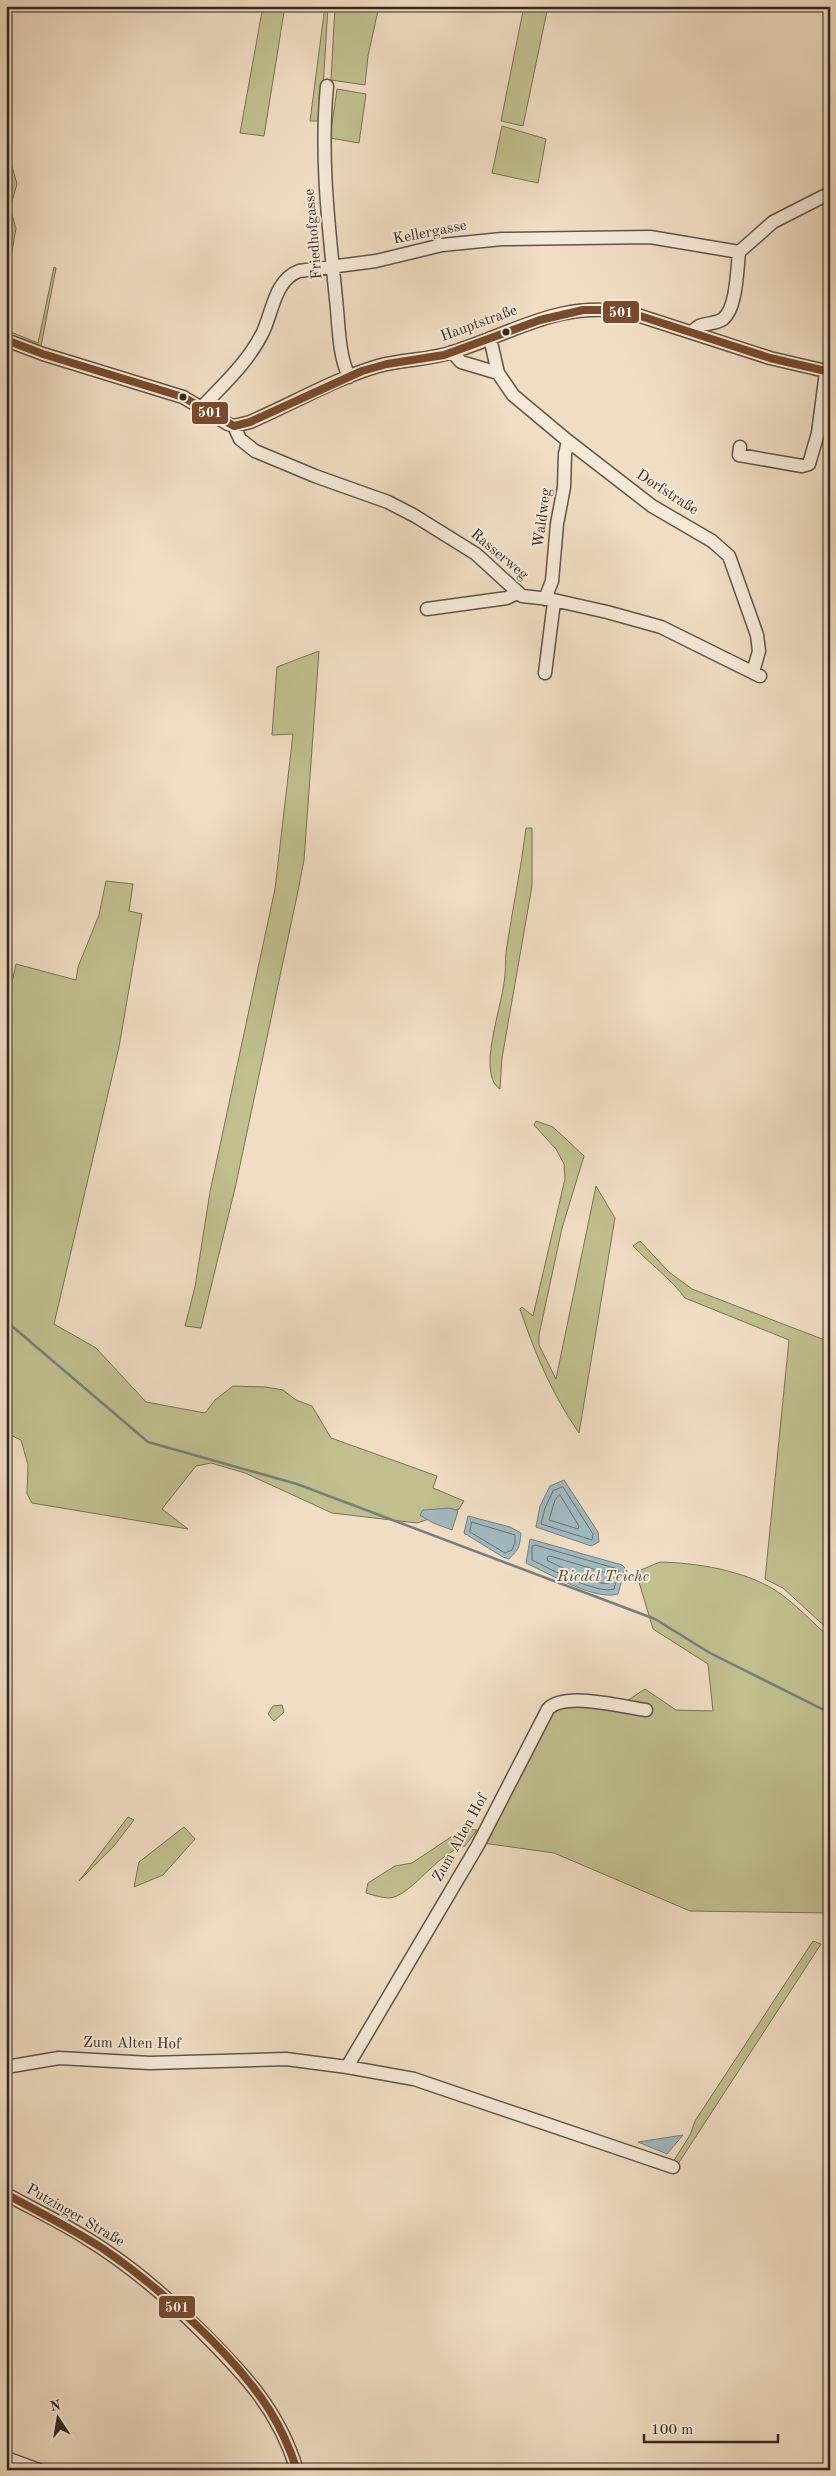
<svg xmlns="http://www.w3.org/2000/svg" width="836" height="2476" viewBox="0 0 836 2476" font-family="'Old Standard TT',serif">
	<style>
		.green { fill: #c1bf8e; stroke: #7a7356 }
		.water { fill: #a0b9bf; stroke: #747f7f }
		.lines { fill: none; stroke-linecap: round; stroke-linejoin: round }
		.shore { stroke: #6a706e; stroke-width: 1 }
		.stream { stroke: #747f7f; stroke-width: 2.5 }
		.minor-casing { stroke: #625447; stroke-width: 15 }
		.minor { stroke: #f5e9d8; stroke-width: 12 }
		.bus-1-casing { stroke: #f5e9d8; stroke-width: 11 }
		.bus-1 { stroke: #7a4b2a; stroke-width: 8 }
		.bus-dot { fill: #33271e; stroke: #f5e9d8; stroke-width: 2 }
		.labels { text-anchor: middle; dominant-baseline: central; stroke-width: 4; stroke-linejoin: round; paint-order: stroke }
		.street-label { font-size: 15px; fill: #33271e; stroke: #f5e9d8 }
		.water-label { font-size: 16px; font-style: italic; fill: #4e4c46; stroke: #f5e9d8 }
		.line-badge { stroke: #f5e9d8; stroke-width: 2 }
		.badge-label { font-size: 14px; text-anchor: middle; font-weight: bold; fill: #fff }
	</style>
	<rect width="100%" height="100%" fill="#f0ddc3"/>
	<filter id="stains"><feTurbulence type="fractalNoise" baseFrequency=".004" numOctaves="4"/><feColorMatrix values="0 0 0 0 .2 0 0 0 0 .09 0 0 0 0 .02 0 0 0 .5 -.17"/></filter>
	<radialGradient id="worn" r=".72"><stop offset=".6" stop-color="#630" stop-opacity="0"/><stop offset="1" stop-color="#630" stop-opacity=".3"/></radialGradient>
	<path class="green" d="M263,6H285L264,136L240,133Z
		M325,6H328L321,121H310Z
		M335,6H379L368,56L365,85L331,80Z
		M524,6H548L523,126L501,121Z
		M337,89L366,94L359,143L330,138Z
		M502,126L546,139L538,183L492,173Z
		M10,159L17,184L10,208L16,228L6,288V186Z
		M54,267L56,268L41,346L37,347L6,335V330L38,343Z
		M319,651L304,860L298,891L236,1184L201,1328L185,1326L195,1287L210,1192L275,889L293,734L272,735L277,667Z
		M526,828H532V886L502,1058L500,1089C490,1083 490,1068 490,1058C492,1032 500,1008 504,983C506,973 505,962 506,952C512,911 521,870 526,828Z
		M106,881L133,884L129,911L142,914L119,1047L54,1324L96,1348L146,1402L205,1413L215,1400L233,1386L266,1387L283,1390L296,1400L312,1406L331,1438L437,1476L433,1488L464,1501L459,1509L417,1523L332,1513L245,1473L211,1463L196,1466L162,1509L188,1529L32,1503L27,1494L28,1465L21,1440L6,1433V990L10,991L16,964L76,980L78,967L99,915Z
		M536,1121L553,1127L584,1156L562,1228L539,1335V1345L556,1379L596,1186L615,1218L579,1433C552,1394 535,1354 520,1309L522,1307L533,1316L565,1179L564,1164L556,1149L534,1125Z
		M640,1241L669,1272L692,1289L830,1342V1631L783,1588L765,1579L789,1340L685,1298C671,1279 649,1263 633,1246Z
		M660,1562C697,1563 742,1570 775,1590C795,1603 812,1622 830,1638V1913L690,1911L554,1853L483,1843L552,1714L565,1703L613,1710L645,1689L676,1710L713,1711L708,1664L653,1629L636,1572Z
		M282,1705L284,1712L274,1721L268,1714L273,1706Z
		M128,1817L134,1820L114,1846L79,1881Z
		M184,1827L195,1839L163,1875L134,1887L139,1862Z
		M463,1829L477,1830L465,1846C436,1853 411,1897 389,1898C382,1898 373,1895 366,1893L368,1883L395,1866L412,1863Z
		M813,1941L821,1944L678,2164L673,2162L690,2135L695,2121Z"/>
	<path class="water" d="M564,1480L598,1532L599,1542L591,1546L536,1527L540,1506L550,1486Z
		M450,1508L458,1511L452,1530L433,1523L420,1515L423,1510Z
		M468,1516L510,1527L521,1533C519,1550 519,1548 509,1559L503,1557L464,1533Z
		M530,1539L622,1565L625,1568L618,1594C595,1601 548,1573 526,1563Z
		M683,2135L667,2154L638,2142Z"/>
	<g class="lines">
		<path class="shore" d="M563,1487L593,1534L592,1540L541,1524L545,1508L553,1491Z
			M560,1495L579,1526L578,1529L549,1520L555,1500Z
			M472,1522L515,1535V1543L512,1550L505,1553L470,1532Z
			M535,1545L618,1569L619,1572L614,1589C597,1595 549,1568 532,1560V1547Z
			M550,1556L610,1574L609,1583C599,1587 560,1566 548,1561L547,1558Z"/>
		<path class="stream" d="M6,1321L148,1442L297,1484L655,1619L710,1653L830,1713"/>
		<g class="minor-casing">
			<path id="minor" d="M327,86C320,157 329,229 336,299C339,325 338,353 349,377
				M693,333C697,321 713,326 723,319C737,308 737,269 739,252L773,222L830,193
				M490,338L498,373L513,395L568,441L652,506L712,541L729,556L757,635L759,651L753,672
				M6,340L43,354L183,397L228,424L234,426L250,422C292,404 334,379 378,366C403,359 429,360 453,352C516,332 562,299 631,313L770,358L830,372
				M452,352L461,362L498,373
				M202,407C224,384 249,361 263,332C273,310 275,280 299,271L376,261L442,245L502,239L650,237L739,252
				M234,426L240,439L255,451L315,476L388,502L415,516L476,554L522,596L549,599L607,612L661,627L760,676
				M740,447L739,455L802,466L809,464L818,433L826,372
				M545,599L552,581L557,524L564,487L565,454L568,441
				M427,609L507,598L517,593
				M545,673L554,602
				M6,2067L59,2058L150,2063L286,2059L347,2067L414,2079L673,2167
				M347,2067L478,1845L548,1709C565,1691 623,1707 646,1710
				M6,2194C33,2209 61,2222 86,2238C129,2264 166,2296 201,2331C245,2375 278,2409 297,2470
				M6,2458L39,2470"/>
		</g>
		<use href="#minor" class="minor"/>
		<g class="bus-1-casing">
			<path id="bus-1" d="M6,340L43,354L183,397L234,426L250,422L362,371L387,364L444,355L540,320L583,310H606L631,313L770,358L830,372
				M6,2194C39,2212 71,2228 102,2248C158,2286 234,2354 270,2411C282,2430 290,2449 297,2470"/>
		</g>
		<use href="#bus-1" class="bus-1"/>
	</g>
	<g class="bus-dot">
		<circle cx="506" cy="332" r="4.5"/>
		<circle cx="183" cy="397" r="4.5"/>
	</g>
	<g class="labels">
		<g class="street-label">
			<text transform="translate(430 233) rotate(-11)">Kellergasse</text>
			<text transform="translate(314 234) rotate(-95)">Friedhofgasse</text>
			<text transform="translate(479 324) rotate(-20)">Hauptstraße</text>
			<text transform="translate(667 493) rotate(33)">Dorfstraße</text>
			<text transform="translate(543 518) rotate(-82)">Waldweg</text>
			<text transform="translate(499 555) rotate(40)">Rasserweg</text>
			<text transform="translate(461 1838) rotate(-61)">Zum Alten Hof</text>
			<text transform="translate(132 2044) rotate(1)">Zum Alten Hof</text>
			<text transform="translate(75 2216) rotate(30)">Putzinger Straße</text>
		</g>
		<g class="water-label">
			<text x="603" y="1577">Riedel Teiche</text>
		</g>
	</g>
	<g class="line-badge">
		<rect x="602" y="300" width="38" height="24" rx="5" fill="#7a4b2a"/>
		<rect x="191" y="401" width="38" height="24" rx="5" fill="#7a4b2a"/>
		<rect x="158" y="2295" width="38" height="24" rx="5" fill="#7a4b2a"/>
	</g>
	<g class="badge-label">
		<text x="621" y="317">501</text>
		<text x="210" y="417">501</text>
		<text x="177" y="2312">501</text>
	</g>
	<rect width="836" height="2476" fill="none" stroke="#f0ddc3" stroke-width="25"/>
	<rect x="8" y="8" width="821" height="2461" fill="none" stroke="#33271e" stroke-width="2.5"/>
	<rect x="12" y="12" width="811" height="2451" fill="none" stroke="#33271e"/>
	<g transform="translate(58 2418) rotate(348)" stroke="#f5e9d8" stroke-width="4" paint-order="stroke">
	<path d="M0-4L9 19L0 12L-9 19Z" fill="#33271e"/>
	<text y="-8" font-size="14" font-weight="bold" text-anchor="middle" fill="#33271e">N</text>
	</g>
	<path d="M644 2434v8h134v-8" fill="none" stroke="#33271e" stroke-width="2.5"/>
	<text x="651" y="2434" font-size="15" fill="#33271e" stroke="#f5e9d8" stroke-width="4" paint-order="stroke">100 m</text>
	<rect width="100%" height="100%" filter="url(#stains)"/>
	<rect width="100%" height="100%" fill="url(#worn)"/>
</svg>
